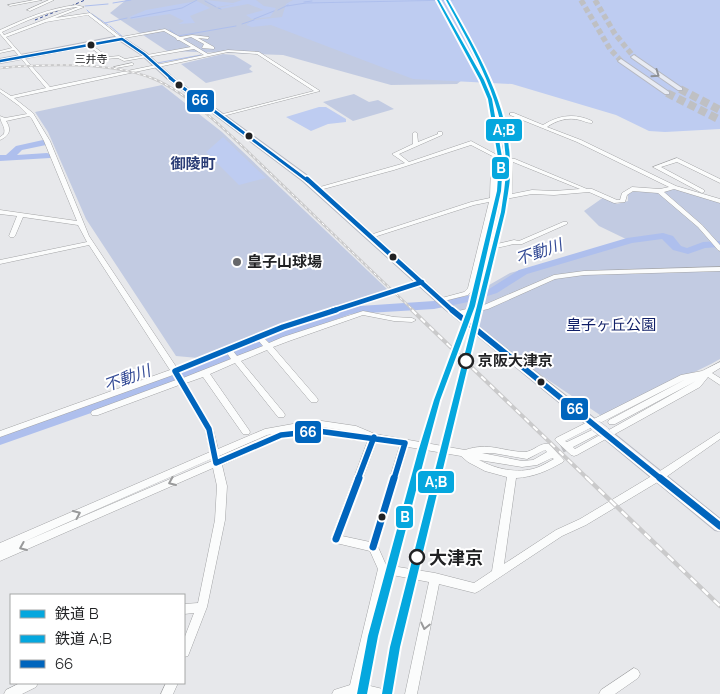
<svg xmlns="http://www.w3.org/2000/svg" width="720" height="694" viewBox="0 0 720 694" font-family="Raleway,'Noto Sans JP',sans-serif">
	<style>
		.green { fill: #c2cbe2 }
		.forest { fill: #beccf1 }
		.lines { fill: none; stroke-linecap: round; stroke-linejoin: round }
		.stream { stroke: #aebfed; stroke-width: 1 }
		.river { fill: #aebfed; fill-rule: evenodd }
		.ferry { stroke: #354c97; stroke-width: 1; stroke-dasharray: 3 2.5; stroke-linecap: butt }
		.minor-tunnel { stroke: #bfc0c3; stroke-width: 8; stroke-dasharray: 8 4; stroke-linecap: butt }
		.highway-tunnel-far1 { stroke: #bfc0c3; stroke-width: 5.5; stroke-dasharray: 5.5 3; stroke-linecap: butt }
		.highway-tunnel { stroke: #bfc0c3; stroke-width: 8; stroke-dasharray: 8 4; stroke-linecap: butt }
		.minor-casing { stroke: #a3a4a6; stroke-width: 1 }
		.major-casing { stroke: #b5b8c1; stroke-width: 2 }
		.highway-casing { stroke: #b5b8c1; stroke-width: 2 }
		.minor { fill: #fbfcfc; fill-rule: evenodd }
		.major { fill: #f0f1f6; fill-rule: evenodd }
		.highway { fill: #e8ebf3; fill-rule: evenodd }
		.rail-far2-casing { stroke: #cacacb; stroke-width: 2.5 }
		.rail-far1-casing { stroke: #cacacb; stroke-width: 4 }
		.rail-casing { stroke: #cacacb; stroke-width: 4.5 }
		.rail-far2 { stroke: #fff; stroke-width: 1; stroke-dasharray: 3; stroke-linecap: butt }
		.rail-far1 { stroke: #fff; stroke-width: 2; stroke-dasharray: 6; stroke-linecap: butt }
		.rail { stroke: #fff; stroke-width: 2.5; stroke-dasharray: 8; stroke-linecap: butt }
		.major-bridge-casing { stroke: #b5b8c1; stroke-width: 12; stroke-linecap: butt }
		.major-bridge { stroke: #f0f1f6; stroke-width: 11 }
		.bus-1-far4-casing { stroke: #fff; stroke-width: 4.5 }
		.bus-1-far3-casing { stroke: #fff; stroke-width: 5.5 }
		.bus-1-far2-casing { stroke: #fff; stroke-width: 8 }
		.bus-1-far1-casing { stroke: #fff; stroke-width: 9 }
		.bus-1-casing { stroke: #fff; stroke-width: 11 }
		.bus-1-far4 { stroke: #0065bd; stroke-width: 2.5 }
		.bus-1-far3 { stroke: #0065bd; stroke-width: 3 }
		.bus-1-far2 { stroke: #0065bd; stroke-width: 4.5 }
		.bus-1-far1 { stroke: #0065bd; stroke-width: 5.5 }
		.bus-1 { stroke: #0065bd; stroke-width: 7 }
		.rail-1-casing { stroke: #fff; stroke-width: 4 }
		.rail-2-casing { stroke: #fff; stroke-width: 4 }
		.rail-1 { fill: #05a7de; fill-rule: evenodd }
		.rail-2 { fill: #05a7de; fill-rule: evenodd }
		.oneway { stroke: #8e9196 }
		.oneway2 { stroke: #999a9b }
		.bus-dot { fill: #212224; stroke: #fff; stroke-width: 2 }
		.poi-dot { fill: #66676a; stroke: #fff; stroke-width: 2 }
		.stop-dot { fill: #fff; stroke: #212224; stroke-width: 2.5 }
		.labels { text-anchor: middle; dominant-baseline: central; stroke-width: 4; stroke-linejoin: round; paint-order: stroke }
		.far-bus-label { font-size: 11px; fill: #212224; stroke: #fff }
		.far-quarter-label { font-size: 15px; font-weight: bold; fill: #2b3d76; stroke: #fff }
		.poi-label { font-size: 15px; font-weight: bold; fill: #212224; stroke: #fff; text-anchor: start }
		.park-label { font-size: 15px; fill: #101f67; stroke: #fff }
		.stop-label { font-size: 15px; font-weight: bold; fill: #212224; stroke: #fff; text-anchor: start }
		.water-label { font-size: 16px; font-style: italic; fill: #354c97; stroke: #fff }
		.near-stop-label { font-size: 18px; font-weight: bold; fill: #212224; stroke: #fff; text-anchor: start }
		.line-badge { stroke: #fff; stroke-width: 2 }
		.badge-label { font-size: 14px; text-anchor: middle; font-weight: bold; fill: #fff }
	</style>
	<rect width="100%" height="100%" fill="#e7e8eb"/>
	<path class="green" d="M126,0H608L490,58L457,84L391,85L283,55L167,51L110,13Z
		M223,54L234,55L252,66L249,69L253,72L206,83L181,64Z
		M162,85L222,132L388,290L280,324L198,358L176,356L86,219L48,132L35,112Z
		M354,94L369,102L378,100L394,109L353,121L323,102Z
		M675,189L720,203V359L711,364L604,416L600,415L529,367L445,301L470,296L510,273L628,240L599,226L584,211L604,197L617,204L628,201V194C640,186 661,192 675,189Z"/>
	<path class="forest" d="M206,0L233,3L242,0H256L264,6L276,8L270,17L252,19L246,15L264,10L248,4L221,9L219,8L234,4L217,7Z
		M293,0H720V129L665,132L649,131L616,115L512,84L413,79L271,25L252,27L246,25L253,20L282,17L286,4Z
		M197,1L210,8L190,16L195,23L178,24L184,21L170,14L132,19L129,17L146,10Z
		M319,107H326L346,119V122L328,124L311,131L286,117Z
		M223,137L266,178L239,185L206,152Z"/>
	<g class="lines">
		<path class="stream" d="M205,1L216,7
			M304,2L312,1
			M113,3L131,0
			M85,6L108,4
			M287,6L306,3L453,0
			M218,8L221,9
			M87,10L90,13
			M278,10L288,5
			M92,14L108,25
			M131,18L182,8L197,0
			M254,19L274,11
			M105,23L127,18
			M242,24L254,20
			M110,26L123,37
			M170,30L178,36
			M178,36L236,26
			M125,38L157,63L201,55
			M200,49L207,53"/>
		<path class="river" d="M43,140L46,141V145L22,150L17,155L47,153L50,154V158L0,161V155H6L16,146Z
			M663,233L673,236L681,246L687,248L703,242L720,241V247L705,248L688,254L673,250L662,239L632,243L527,274L497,293L468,302L434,309L351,314L273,342L202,374L0,445V434L192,368L265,336L345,307L434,301L466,296L489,289L519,270L627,238Z"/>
		<path class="ferry" d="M71,6L85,0
			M35,20L62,9"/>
		<path class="minor-tunnel" d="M551,454L570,445"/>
		<path class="highway-tunnel-far1" d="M581,0L610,49L621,61
			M595,0L615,34L634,57"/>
		<path class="highway-tunnel" d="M680,89L720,110
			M667,93L720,120"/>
		<g class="minor-casing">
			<path id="minor" d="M34,0H42L10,6L8,5Z
				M49,0H54L30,11L27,10Z
				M76,5L84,7L55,18L90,13L121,37L165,29L180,37L192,35L209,37L208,39L198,38L214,47V49L202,48L204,44L191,37L183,39L208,54L228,50L259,52L320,91L219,117V115L314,91L257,54L228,52L14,98L33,113L36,118L50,141L89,236L177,368L280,325L420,281H424L425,282L424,283L286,329L264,338L269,343L283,337L363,311L394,317L412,318L416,320L412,322L394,321L363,315L289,341L273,347L317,398L318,400L317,402H311L267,350L241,361L284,413L285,415L284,417H278L235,363L210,374L249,430L250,432L249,434H243L203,377L186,383L213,429L218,449L265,429L315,420L356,426L375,434L465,450C489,442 501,451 524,452C533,452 540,442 549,444L564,460L563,462C547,471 534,477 516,478L504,564L556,530L580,519L660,471L720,432V439L666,477L586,525L562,536L479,591L475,593L439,584L417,694H405L429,582L387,574L362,684L387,690L389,694H332L334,690L350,685L378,569L370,551L336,543L333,542L331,539L368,440H355L318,434L282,438L222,465L227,486L225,520L207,607L188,656L184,657V639L194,613L184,614V604L198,603L215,520L217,486L213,468L0,561V543L210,452L205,429L179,385L98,415H92L91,413L92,411L176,380L173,375L0,437V431L170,370L89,245L0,264V260L87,242L78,225L23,217L15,236L14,237H10L9,236L17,216L0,214V210L77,221L44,141L32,119L29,116L6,121C12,130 9,136 0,140V137L4,134C6,126 0,123 0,116L5,118L27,114L18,105L0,92V89L11,96L46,88L14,50L0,53V51L12,48L0,34V30C24,19 49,8 76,5ZM76,7H78L4,35L2,32C25,21 50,10 76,7ZM88,15L119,39L164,31L176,38L177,40H179L191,47L125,59L119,56L108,57L89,43H87V45L106,59L118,58L124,61L194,49L204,55L50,87L6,37L46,22ZM258,340L263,346L237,356L233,351ZM227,353L231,359L183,378L179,372ZM315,426L355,432L359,434L318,428L287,431ZM278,433L220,458L219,456L267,435ZM377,441L400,445L370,542L342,536ZM408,447L461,456L468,462L485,471L507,477L492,571L474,583L435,573L386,565L378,547ZM545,450L547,452L533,460L522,461L482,453H493L527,459ZM552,458L554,459C548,462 542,466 536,468C517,474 496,469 479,460L522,467L537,465ZM211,459L212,461L21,543Z
				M132,63L134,64L133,65L116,68L114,67Z
				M510,113H514L543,125C559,115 575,113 592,121V123C587,123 584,121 580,120C568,117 557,120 547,127L581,140L676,186L720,199V203L674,189L664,192L702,225L720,245V251L718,250L698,227L658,193L633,191L627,195L625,202L614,203L589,192L554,195L532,194L495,201L484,247L514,240L519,241L563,222H567V224L522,244H514L483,251L474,288L468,295L440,302L437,300L438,299L464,292L468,288L489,202L474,205L371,238H367L366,237L367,236L471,202L490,198L491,162L498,159L471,145L394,170L316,191L313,189L405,163L392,154L413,144V133L415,132L417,133L418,142L438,134V132H442V135L399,154L409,162L471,141L499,156L496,135L493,132L495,131L500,135L504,157L515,159L587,189H592L617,200H620L622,193L632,187L660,189L669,187L577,142L510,115ZM504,160L507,161L506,195L496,197L497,163ZM513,162L580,189L554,191L532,190L512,194Z
				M677,158L720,179V183L677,162L661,167L704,190V192L702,193L653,167Z
				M720,267V271L584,275L555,279L488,309L457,316L453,314L454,312L484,305L554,275L584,271Z
				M720,362V368L712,373L720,378V385L708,377L700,387L577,455L574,456L571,455L555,440L556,438L681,375L702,371ZM686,379L609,420L608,422L609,424H615L696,381L575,449L573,447L598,434L599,432L598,430H592L567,442L565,441Z
				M634,668L638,670L640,674L638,678L615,694H599L601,690Z
				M20,683H38L36,687L22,694H4L6,690Z
				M166,683H178L173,694H161Z"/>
		</g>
		<g class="major-casing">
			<path id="major" d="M120,36L146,53L172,77L309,177L451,305L600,423L602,426L600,429H592L445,309L303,181L168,79L142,55L119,40L0,63V59Z
				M604,428L608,429L720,519V531L715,530L600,435L598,432L600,429Z"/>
		</g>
		<g class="highway-casing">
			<path id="highway" d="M634,55L682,88V90H678L632,58L631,57Z
				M621,59L669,92V94H665L619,62L618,61Z"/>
		</g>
		<use href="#minor" class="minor"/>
		<use href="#major" class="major"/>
		<use href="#highway" class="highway"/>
		<g class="rail-far2-casing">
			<path id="rail-far2" d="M0,68C46,64 111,61 154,79C191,94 240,144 269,172C317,218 365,265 414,311"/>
		</g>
		<g class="rail-far1-casing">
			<path id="rail-far1" d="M412,310L588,479"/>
		</g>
		<g class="rail-casing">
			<path id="rail" d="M587,478L720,606"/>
		</g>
		<use href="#rail-far2" class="rail-far2"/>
		<use href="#rail-far1" class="rail-far1"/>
		<use href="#rail" class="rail"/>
		<g class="major-bridge-casing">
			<path id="major-bridge" d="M596,426L604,432"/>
		</g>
		<use href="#major-bridge" class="major-bridge"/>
		<g class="bus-1-far4-casing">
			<path id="bus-1-far4" d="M0,61L122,39L144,54L172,79"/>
		</g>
		<g class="bus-1-far3-casing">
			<path id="bus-1-far3" d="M170,78L308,181"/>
		</g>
		<g class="bus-1-far2-casing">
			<path id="bus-1-far2" d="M307,179L453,311
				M332,311L422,282"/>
		</g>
		<g class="bus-1-far1-casing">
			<path id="bus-1-far1" d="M452,310L661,479
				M175,371L283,327L336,310
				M175,371L209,429L216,463
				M216,463L281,435L318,431L405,443
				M358,479L374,437
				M394,479L405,443"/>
		</g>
		<g class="bus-1-casing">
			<path id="bus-1" d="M660,478L720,526
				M336,539L359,478
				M373,547L394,478"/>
		</g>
		<use href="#bus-1-far4" class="bus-1-far4"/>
		<use href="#bus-1-far3" class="bus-1-far3"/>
		<use href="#bus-1-far2" class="bus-1-far2"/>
		<use href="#bus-1-far1" class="bus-1-far1"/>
		<use href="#bus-1" class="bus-1"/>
		<g class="rail-1-casing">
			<path id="rail-1" d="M437,0H439L484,80L492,99L503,163L501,191L475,306L440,400L426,452L378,636L367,694H357L368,636L418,452L434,400L469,306L497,191L499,163L488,99L480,80Z"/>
		</g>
		<g class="rail-2-casing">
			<path id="rail-2" d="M446,0H448C477,52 510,105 510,166C511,182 507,197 505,212L400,647L392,694H382L390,647L501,212C503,197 506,182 506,167C506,105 474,52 446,0Z"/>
		</g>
		<use href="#rail-1" class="rail-1"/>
		<use href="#rail-2" class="rail-2"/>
	</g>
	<defs><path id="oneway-chevron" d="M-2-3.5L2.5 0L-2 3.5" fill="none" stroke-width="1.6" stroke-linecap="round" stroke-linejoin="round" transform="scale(1.25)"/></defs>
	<use class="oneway" href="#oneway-chevron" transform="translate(656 74) rotate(35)"/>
	<g class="oneway2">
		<use href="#oneway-chevron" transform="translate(172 482) rotate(157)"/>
		<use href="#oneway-chevron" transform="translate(77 514) rotate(-24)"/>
		<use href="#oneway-chevron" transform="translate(23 547) rotate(157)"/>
		<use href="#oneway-chevron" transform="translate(425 626) rotate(103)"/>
	</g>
	<g class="bus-dot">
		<circle cx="91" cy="45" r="4.5"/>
		<circle cx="179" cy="85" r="4.5"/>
		<circle cx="249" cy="136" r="4.5"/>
		<circle cx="393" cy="257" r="4.5"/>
		<circle cx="541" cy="382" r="4.5"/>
		<circle cx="382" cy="517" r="4.5"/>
	</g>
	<circle class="poi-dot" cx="237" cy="262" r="5"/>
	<g class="stop-dot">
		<circle cx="466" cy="361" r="7"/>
		<circle cx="417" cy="557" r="7"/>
	</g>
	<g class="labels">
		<g class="far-bus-label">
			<text x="91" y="59">三井寺</text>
		</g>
		<g class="far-quarter-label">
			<text x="193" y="164">御陵町</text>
		</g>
		<g class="poi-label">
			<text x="247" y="262">皇子山球場</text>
		</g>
		<g class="park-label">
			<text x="611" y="325">皇子ヶ丘公園</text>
		</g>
		<g class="stop-label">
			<text x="478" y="361">京阪大津京</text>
		</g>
		<g class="water-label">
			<text transform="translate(539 252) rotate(-19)">不動川</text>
			<text transform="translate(127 378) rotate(-20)">不動川</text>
		</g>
		<g class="near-stop-label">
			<text x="429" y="557">大津京</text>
		</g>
	</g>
	<g class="line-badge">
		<rect x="186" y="89" width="29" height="24" rx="5" fill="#0065bd"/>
		<rect x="485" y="118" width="38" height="24" rx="5" fill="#05a7de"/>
		<rect x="491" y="156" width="19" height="24" rx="5" fill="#05a7de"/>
		<rect x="560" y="397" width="29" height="24" rx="5" fill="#0065bd"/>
		<rect x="294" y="420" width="28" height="24" rx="5" fill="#0065bd"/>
		<rect x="417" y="470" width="38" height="24" rx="5" fill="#05a7de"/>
		<rect x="395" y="505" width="19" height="24" rx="5" fill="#05a7de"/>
	</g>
	<g class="badge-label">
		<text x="200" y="105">66</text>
		<text x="504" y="135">A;B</text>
		<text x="501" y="173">B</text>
		<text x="575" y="414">66</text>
		<text x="308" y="437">66</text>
		<text x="436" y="487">A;B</text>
		<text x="405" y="522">B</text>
	</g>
	<rect x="10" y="594" width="175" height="90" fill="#ffffff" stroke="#a6a7a7"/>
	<rect x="20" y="610" width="25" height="8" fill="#05a7de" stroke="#a6a7a7"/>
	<text x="55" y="619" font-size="15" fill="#212224">鉄道 B</text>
	<rect x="20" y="635" width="25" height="8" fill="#05a7de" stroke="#a6a7a7"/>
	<text x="55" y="644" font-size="15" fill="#212224">鉄道 A;B</text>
	<rect x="20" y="660" width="25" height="8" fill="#0065bd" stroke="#a6a7a7"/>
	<text x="55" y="669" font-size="15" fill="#212224">66</text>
</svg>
